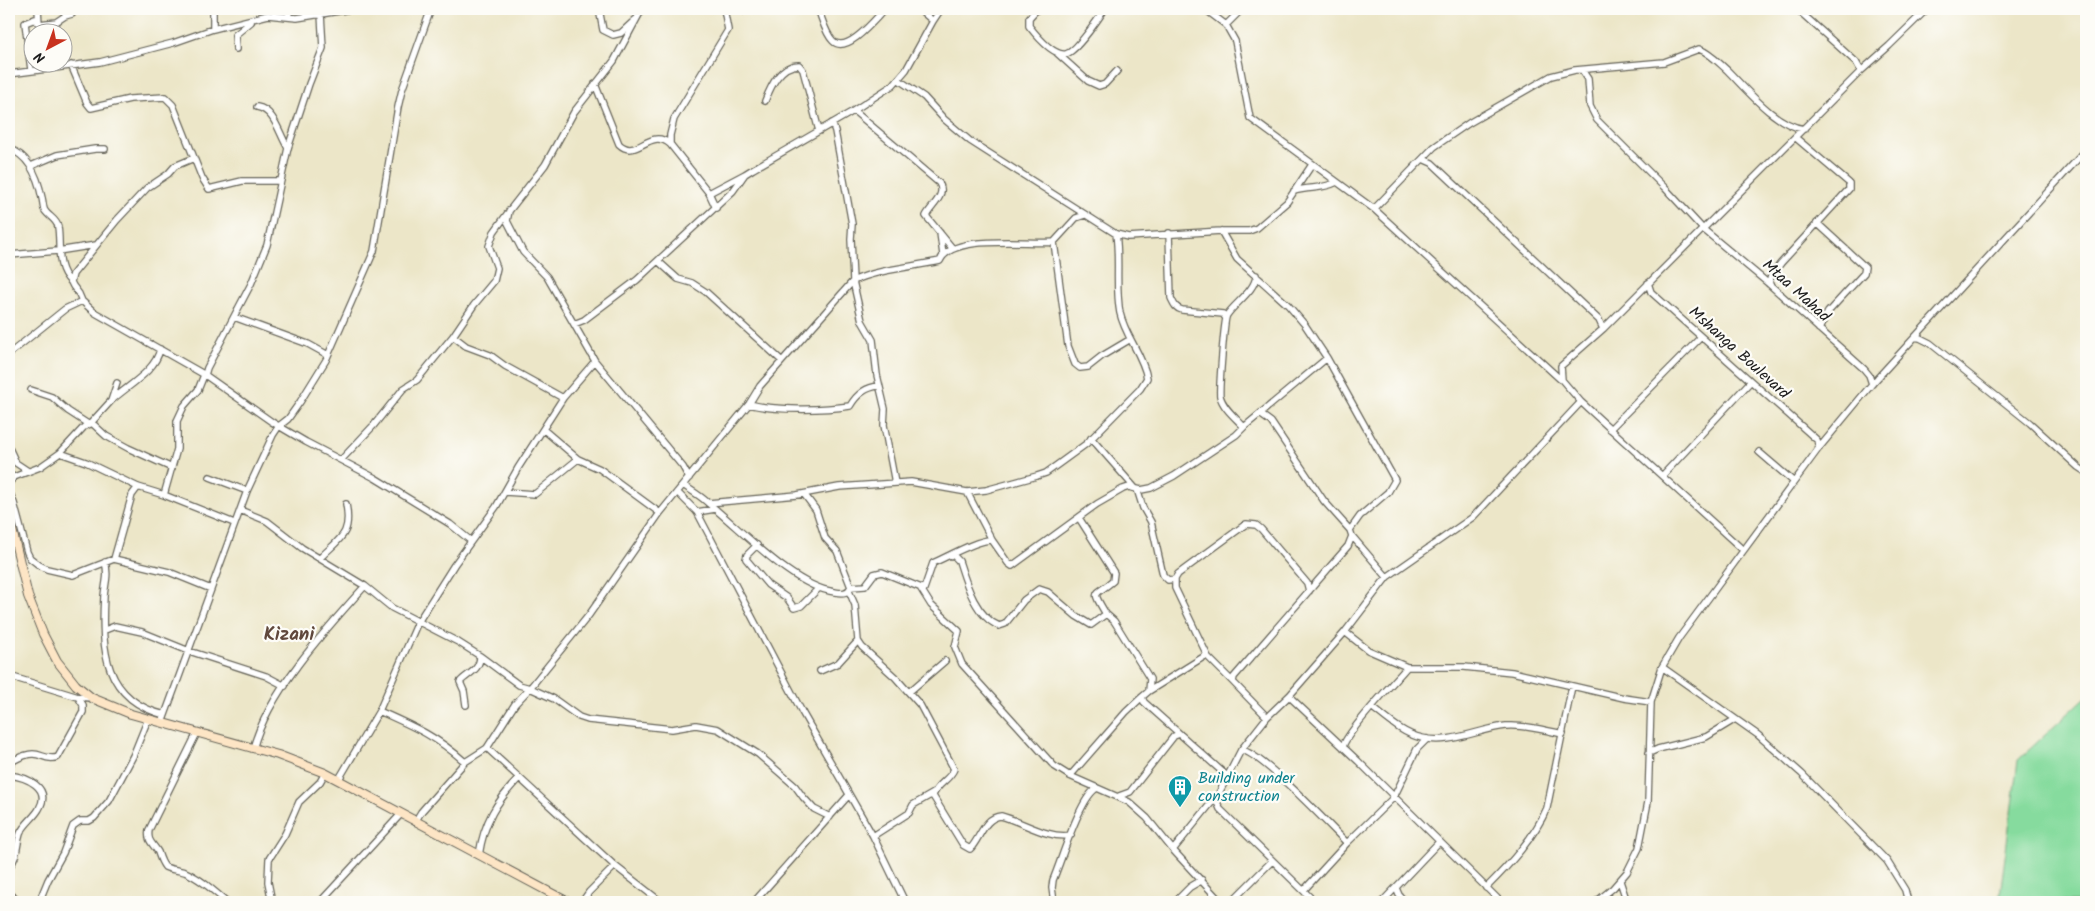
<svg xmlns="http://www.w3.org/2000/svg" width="2095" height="911" viewBox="0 0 2095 911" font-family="Kalam,sans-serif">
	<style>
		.green { fill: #86db9e; stroke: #517c5d }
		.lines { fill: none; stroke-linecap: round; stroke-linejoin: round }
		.street-casing { stroke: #656358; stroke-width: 8 }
		.secondary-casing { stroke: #656358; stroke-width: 10 }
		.street { stroke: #fff; stroke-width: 5.5 }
		.secondary { stroke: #fde5c5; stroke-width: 8 }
		.labels { text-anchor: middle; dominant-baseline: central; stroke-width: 4.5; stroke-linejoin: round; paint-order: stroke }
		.street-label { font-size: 16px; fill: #1c1c1c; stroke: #fdfcf7 }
		.culture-label { font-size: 16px; fill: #0d838f; stroke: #fdfcf7; text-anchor: start }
		.quarter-label { font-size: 19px; font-weight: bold; fill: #60483c; stroke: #fdfcf7 }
	</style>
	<rect width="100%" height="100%" fill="#fdfcf7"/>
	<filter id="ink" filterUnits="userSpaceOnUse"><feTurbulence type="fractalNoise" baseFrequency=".02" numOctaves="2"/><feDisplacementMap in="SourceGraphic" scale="10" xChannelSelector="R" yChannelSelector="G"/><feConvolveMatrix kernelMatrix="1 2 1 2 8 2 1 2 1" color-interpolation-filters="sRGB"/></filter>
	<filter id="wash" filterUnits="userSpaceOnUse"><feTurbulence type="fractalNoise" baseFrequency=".0096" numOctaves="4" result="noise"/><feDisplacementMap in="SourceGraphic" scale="20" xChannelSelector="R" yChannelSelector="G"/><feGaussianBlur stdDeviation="1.12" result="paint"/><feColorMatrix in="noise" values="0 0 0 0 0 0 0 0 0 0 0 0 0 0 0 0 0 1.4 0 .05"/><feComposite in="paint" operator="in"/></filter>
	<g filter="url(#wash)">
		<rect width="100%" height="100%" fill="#ece6c8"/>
		<path class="green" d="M2086,697V902H1999L2018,760Z"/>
	</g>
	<g filter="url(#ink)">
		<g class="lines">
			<g class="street-casing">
				<path id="street" d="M38,9L39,24
					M213,9V29
					M599,9L603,30L613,35L621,33L635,20
					M642,9L614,61L574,112L545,165L509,211L507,221L523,252L547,277L595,361L683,467L689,478
					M818,9C822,18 825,33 833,41C847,55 876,18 885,9
					M919,9L933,21
					M1037,9L1029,18V26C1036,35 1053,56 1066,54C1077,51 1098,19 1105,9
					M1205,9L1226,25L1235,41L1250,118L1374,209L1560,379
					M1797,9L1856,62L1861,71
					M743,11L744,9
					M321,14L323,48L309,84L288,148L267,245L251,284L207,368L205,375L272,422L306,442L375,478L450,524L471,541
					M288,17L290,9
					M1226,25L1242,9
					M236,49L235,35L251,22
					M1057,53L1088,81L1099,86L1105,84L1117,71
					M71,65L87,103L91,108L130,99L165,97L173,105L202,178L209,189L242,181H280
					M31,70L25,23L35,19L39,24L56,22L65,16L72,14
					M1582,70L1588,79L1590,106L1597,120L1664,187L1703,229L1769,284L1864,369L1869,375L1872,384
					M9,74L100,62L173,43L213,29L268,15L297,18L351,9
					M899,80L924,97L944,119L970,141L1116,234L1128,237L1221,231H1249L1257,228L1287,202L1311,166L1314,165
					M595,84L619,144C637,161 649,127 670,144L709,193L716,208
					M765,101C771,86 780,65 799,65L803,70L819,131
					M257,107C275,110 279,134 288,148
					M854,111L939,183C947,195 931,206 926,216L953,249
					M832,123L835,131L852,224L851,239L853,281L862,321L873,340L877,375L885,409L884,425L895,483
					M670,144V135L674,119L728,30L724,9
					M9,149C29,155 38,178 42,198C43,202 43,205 44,209C47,216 57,219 58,227C61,246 55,267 71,282
					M194,158L175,166L168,174L147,188L117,220L73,274L71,282L73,286L79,294L82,301L94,312L205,375
					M1423,159L1432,163L1599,320L1603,329
					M31,166L57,155L95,149H105
					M1294,191C1311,186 1321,190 1337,182
					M709,193L745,174
					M1374,209L1434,147L1469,123L1551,76L1575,70L1664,62L1699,49C1710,53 1718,62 1727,70C1747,90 1775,125 1804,129
					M1817,223L1865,267L1864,273L1828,312L1819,329
					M1221,231L1237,259L1288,305L1305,325L1327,358L1395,480L1388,492L1360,516L1350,530L1352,536L1348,546L1234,677L1233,682L1267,717
					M940,233L943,255
					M1169,233L1171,298C1174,304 1175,308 1182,310L1223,314L1225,317
					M1054,242L1068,346L1075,364L1080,368L1088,367L1102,356L1129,340
					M9,255L58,251L96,245
					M658,261L678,279L692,283L706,292L782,361
					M1648,283L1651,292L1817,440L1819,448
					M1769,284L1771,276L1781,263L1849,189V183L1796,138
					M234,317L308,344L328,355
					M574,324L584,320L637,280L733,191L745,174L753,169L850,113L893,85L906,70L933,21L941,9
					M453,336L466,346L490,355L505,366L563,398
					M1915,337L1920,338L1930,343L2030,423L2078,467L2084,471L2086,470
					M9,354L65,309L82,301
					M31,390L52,397L68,411L88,424
					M111,401C127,386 156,371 160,349
					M749,404C774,411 824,410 850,406C857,394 866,387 879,386
					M1260,414L1271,422L1324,501L1350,530
					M90,424L111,401L117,383
					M1244,427C1236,418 1223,408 1220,396C1219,390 1224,319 1227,315C1235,303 1256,290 1256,275
					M1610,429L1701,337
					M544,430L578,459L600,469L660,513
					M1091,438L1135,488
					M9,448L16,463L28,471
					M1759,452L1794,482
					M60,453L86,462L138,487L164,495L234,523
					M342,459L374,425L403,389L417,380L453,336L474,305L494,281L497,268L489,246L494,232L507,214
					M1662,476L1750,382
					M210,477L247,491
					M9,483L14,477L40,467L60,453L84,427L92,423L106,436L128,448L172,468
					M683,485C692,491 701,496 708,503C742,530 793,587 835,592C842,593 847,594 851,587L865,586L874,574L882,572L924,589L933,563C947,557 978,539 992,540L1008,563L1012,566L1097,504L1123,489L1129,487L1141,490L1151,488L1174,476L1236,435L1244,427L1327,358
					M1137,489L1143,508L1151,522L1163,575L1168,580L1175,579
					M9,491L14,503L27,552L30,558L39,565L47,569L73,575L114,559L132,495L138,487
					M505,492L535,494L578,459
					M677,492L697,512L802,712L873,836L905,902
					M967,492L992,540
					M804,494L816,510L825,538L837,551L851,587
					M164,495L177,449V421L184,406L198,390L204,375
					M708,503L797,495L839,487L911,482L967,492L986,490L1037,476L1046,473L1086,444L1140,389L1147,378C1143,355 1125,336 1120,313C1115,287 1120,260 1116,234
					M240,510L267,521L302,548L365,586L392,608L458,642L480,656C480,671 468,673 460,682L464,691L466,705
					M697,512L715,509
					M1079,518L1114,573L1113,581C1094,597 1091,589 1106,614
					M1352,536L1387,577
					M757,545L747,555L746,559L768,585L787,598L794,608L801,606L818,589
					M1743,550L1581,402L1562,380L1561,366L1603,329L1861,71L1889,46L1927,9
					M950,555L954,556L959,561C966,583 975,616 999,626L1005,624L1024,600L1039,589L1048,592L1076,616L1091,625L1106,614L1114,621L1150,679L1149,691L1142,697L1144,702L1227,776
					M320,558C340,538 352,535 346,504
					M114,559L169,572L211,589
					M105,562C109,575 105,584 104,596C101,650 104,700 165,715
					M921,589L931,605L959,631L955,647L962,664L1054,766L1070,776L1129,802L1147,818L1173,850L1221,902
					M849,591L855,605L858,641L862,647L895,677L920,705L954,769C950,780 936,784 933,796L963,845L970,849C980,839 984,817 1001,816C1021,821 1050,840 1071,835
					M105,630L115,626L142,632L189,651L266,676L285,686
					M1345,632L1368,650L1407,667H1464L1512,672L1624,698L1651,702
					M480,656L519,685L530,688L589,615L660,513L749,404L760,386L853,281C879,269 912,267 940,261C952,233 1030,245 1054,242L1076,218L1085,215
					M1208,657L1175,588V579L1178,574L1246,524L1256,525L1261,529L1307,583L1309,591
					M1662,667L1758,735L1802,774L1887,861L1905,890L1908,902
					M820,671L838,663L858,641
					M9,676L78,697L92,698
					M1149,691L1205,656L1208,657L1233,682
					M909,692L945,661
					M1290,695L1292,699L1358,761L1501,902
					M1373,708C1387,719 1403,734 1422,738C1449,745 1479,729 1506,726C1525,725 1544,730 1563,734
					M379,711C415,727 436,736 465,762
					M162,723L247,491L273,435L279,426L288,419L300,402L326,360L374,251L398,107L402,90L431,9
					M197,733L149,830C147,842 153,843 158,852C160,858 161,862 165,867C172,870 178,870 185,872C201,879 214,891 227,902
					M1343,747C1345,734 1395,681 1407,667
					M487,748L615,866L661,902
					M253,749C268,692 326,629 365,586
					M1241,750C1261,752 1330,826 1347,843
					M1649,753L1658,749L1706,737L1734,720
					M9,763C17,759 23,754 33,754C42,754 48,761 58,757L83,712V705L78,697
					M9,775C26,777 52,787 39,809C34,818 24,824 20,834C16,847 18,857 9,867
					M1070,776L1126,712L1142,697
					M339,779L379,711L418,622L454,565L496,507L518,468L563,398L595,361
					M1119,796L1130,792L1174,736L1180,734
					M415,822L421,812L465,762L487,748L515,704L530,688L554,699L579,717L588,720L672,729L696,725L718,729L758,754L795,786L803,797L814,809L830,817
					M873,836L909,813L913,805L934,793
					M1173,850L1216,797
					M479,855C484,822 496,802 519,778
					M1620,881L1627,902
					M1396,888L1399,895L1405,902
					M1486,888C1510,864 1534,838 1547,808L1572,686
					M1304,890L1347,843L1394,797L1417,749L1427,739
					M9,894L20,902
					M39,902L48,880L63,853L73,826L80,821H89L94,818L109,801L133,756L148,719
					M272,902L268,882L269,859L285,834L299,802L320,782L325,773
					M320,902L401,814
					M582,902L589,892L615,866
					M754,902L849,795
					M1054,902L1052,888L1053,880C1062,859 1080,797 1097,788
					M1175,902L1190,887L1202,880
					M1231,902L1272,861
					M1315,902L1220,809L1217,802L1218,795L1241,750L1267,717L1290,695L1345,632L1387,577L1473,517L1581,402
					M1382,902L1439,842
					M1596,902L1613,888L1627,872L1639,848L1648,802L1651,702L1662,667L1679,638L1819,448L1872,384L2086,150"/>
			</g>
			<g class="secondary-casing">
				<path id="secondary" d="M9,517L28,596L43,634L57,661L76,685L92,698L131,714L278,755L325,773L568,902"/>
			</g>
			<use href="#street" class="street"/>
			<use href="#secondary" class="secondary"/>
		</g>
	</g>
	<defs>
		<g id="building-pin" transform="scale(1.25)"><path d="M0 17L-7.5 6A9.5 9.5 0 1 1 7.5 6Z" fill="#0f9aa8" stroke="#fdfcf7"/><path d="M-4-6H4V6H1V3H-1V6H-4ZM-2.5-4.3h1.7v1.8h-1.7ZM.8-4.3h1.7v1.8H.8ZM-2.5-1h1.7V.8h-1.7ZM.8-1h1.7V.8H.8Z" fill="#fff"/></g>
	</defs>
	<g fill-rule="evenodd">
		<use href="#building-pin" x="1180" y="787"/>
	</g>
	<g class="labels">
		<g class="street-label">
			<text transform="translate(1796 291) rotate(42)">Mtaa Mahad</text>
			<text transform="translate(1739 353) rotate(42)">Mshanga Boulevard</text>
		</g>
		<g class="culture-label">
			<text x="1198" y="778">Building under<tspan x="1198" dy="18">construction</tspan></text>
		</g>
		<g class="quarter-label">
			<text x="289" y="635">Kizani</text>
		</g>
	</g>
	<rect width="2095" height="911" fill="none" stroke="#fdfcf7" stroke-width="30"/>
	<g transform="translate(48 48) rotate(221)"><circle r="24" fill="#fdfcf7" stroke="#a3a29f"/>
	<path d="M0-4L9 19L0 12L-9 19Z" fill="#c8321e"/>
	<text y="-8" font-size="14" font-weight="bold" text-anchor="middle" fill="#1c1c1c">N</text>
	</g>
</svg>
